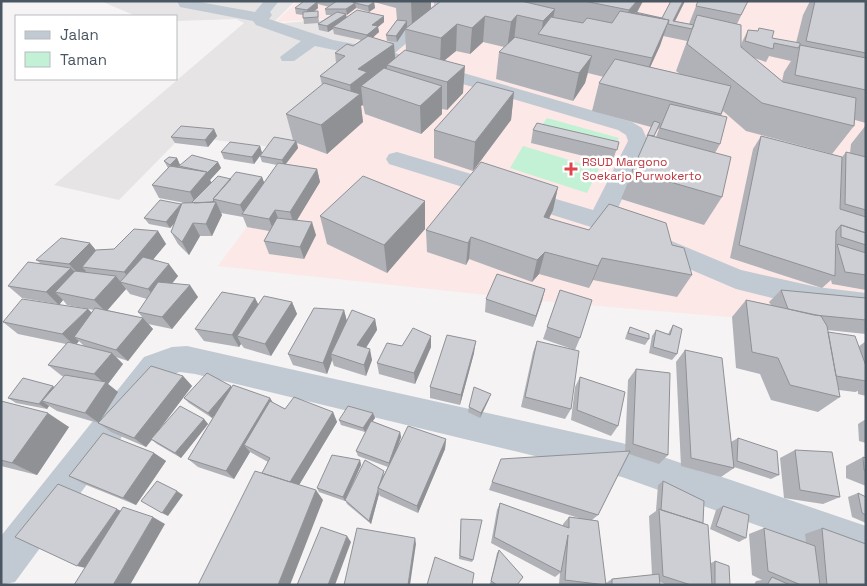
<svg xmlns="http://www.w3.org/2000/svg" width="867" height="586" viewBox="0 0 867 586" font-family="'Space Grotesk',sans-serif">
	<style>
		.education { fill: #e6e4e5 }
		.medical { fill: #fce8e6 }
		.green { fill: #c3f1d5 }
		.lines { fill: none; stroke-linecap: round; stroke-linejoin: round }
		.minor { fill: #c1cad2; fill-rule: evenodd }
		.wall { fill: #b0b2b7; fill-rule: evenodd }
		.shaded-wall { fill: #909195 }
		.building { fill: #cdcfd5; stroke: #909195 }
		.health-dot { fill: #e0444e; stroke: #fff; stroke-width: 2 }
		.labels { text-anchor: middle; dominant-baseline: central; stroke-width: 5; stroke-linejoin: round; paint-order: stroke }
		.far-health-label { font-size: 12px; fill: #be3a42; stroke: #fff; text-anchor: start }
	</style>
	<rect width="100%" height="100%" fill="#f5f3f3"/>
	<path class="education" d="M101,1H295L272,24L373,16L288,149L182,136L119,200L54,185L244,23L236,19L176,21V16H136Z"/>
	<path class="medical" d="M298,1H866V322L824,325L542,301L218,266L247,227L288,149L373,16L276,22Z"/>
	<path class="green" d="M547,118L619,138L609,159L534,136Z
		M523,146L599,169L587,193L510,168Z"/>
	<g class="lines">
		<path class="minor" d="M177,1H194L255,12L264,1H279L270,12L272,15L269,19L333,40L380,49L434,5V1H448L446,9L395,53L632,122L642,128L648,141L614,217L741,270L817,287L866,293V315L817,309L736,289L591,227L389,164L386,159L389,154L397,152L593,210L628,141L626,135L618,130L378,59L315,46L294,61H282L280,57L301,41L256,25L253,21L180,7Z
			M187,346L622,443L866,526V564L622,477L195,374L180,372L166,377L15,582L1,585V536L144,357L172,347Z"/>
	</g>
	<path class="wall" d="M304,1H350L355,3L357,1H431V9L441,1H643L637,13L662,18L671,1H685L675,21L689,24L696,6L748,1L737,24L741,47L742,42L748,30L758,31L759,28L772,38L796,43L803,15L810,1H866V123L855,120L854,126L832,154L746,131L723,111L721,116L720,144L715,153L722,197L704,225L621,199L651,127L592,111L599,83L604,77L588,73L585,83L573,101L496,79L499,52L504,47L483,42L470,54L456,51L445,60L463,93L447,110L442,109V114L421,134L365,114L363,105L361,106L363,122L327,154L297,143L298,148L286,164L317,169L320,182L297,220L316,235L304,259L269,254L264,241L269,231L247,227L243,217L221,213L222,215L212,236H200L189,255L178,244L171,232L174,224L170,228L149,224L144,218L185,203L159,198L152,185L168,168L164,161L177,158L180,165L178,167L180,168L179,166L218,162L221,168L210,180L211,182L231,179L262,177L264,183L277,165L262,162L260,156L293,140L286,114L322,85L320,76L336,63L335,53L353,46L361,40L334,34L333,29L328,32L319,30L318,24L319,23L304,24L303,15L296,14L295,8ZM374,2L396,8L397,20L386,35L387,41L397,42L405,30L406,50L395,58L373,37L379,32L378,27L384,22L347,18L346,15L356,8L369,12L375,8ZM318,4L329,7L325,9L326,15H331L319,23L318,11L314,12L318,8ZM663,36L687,41L676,71L680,74L650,67ZM769,56L791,61L784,72L782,81L754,58L766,62ZM658,129H659L656,137L654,136Z
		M514,92L511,120L473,171L434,158V130Z
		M866,125V290L832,284L831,280L822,288L730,258L753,149L761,136L842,157L846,152L850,153L851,144Z
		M214,129L217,136L208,147L175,143L171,137Z
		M533,130L619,142L612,163L531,143Z
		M260,146L262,153L254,164L224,159L221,152Z
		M558,187L553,210L548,219L589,230L672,245L692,275L677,297L593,280L589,288L539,274L532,282L469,259L466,265L427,252L426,230Z
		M320,216L425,229L387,273L327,244Z
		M158,231L166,244L153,259L178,276L172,284L198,297L172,329L148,324L138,312L147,299L130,294L126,289L107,310L143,318L153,329L128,361L116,357L123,364L108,384L118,392L100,420L183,376L192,386L158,431L204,419L208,424L181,458L157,444L152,440L146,447L111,432L98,423L57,411L49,406L47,409L16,403L8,398L54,387L64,377L62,376L48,365L66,344L18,334L3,322L57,304L22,298L8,286L40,263L36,260L96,250L114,249ZM63,300L67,305L94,310L92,313L88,309L59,305ZM79,341L84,346L76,344Z
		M545,289L533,327L485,312L486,299Z
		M560,290L580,338L575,350L543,339Z
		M781,290L866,298V334L827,330L828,332L858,347L866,341V396L858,394V391L855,392L839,390L840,397L818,412L771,400L760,374L736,368L732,317L746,300L771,305L769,302Z
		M255,298L258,304L292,302L297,314L271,356L244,348L241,344L239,347L204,341L195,329Z
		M344,310L347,321L375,319L377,330L366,348L372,360L366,376L334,366L332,360L327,374L293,365L288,354Z
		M673,325L677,354L672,360L649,353L652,336L656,330L668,334Z
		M630,327L649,339L645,345L625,339L627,333Z
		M431,336V347L415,384L379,374L377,363L402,346Z
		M537,341L571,409L565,419L521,407L533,352Z
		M685,350L731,442L738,438L779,475L771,479L734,467V468L721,477L681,466L676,362Z
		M474,353L460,405L430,398V387Z
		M636,369L668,455L659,464L629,454L598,515L592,520L606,583L612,579L652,575L649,516L656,511L658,485L663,481L703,523L711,563L715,561L730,585H667L660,582V585L559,584L560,573L555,577L491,543L497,510L500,503L563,526V524L569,517L582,519L489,490L492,482L625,452L628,380Z
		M580,377L618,426L611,436L571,420L575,387Z
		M231,387L270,398L273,403L285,409L333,412L337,422L299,485L323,500L263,474L268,462L250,452L234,479L198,467L188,459L214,416L212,418L189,403L184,398Z
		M489,399L480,418L468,412L469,407Z
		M1,401L69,427L37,475L1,466Z
		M373,413L375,418L372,421L400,432L401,437L397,450L446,439L445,449L418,513L380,496L379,494L371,524L347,504L345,500V501L319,492L317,488L360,460L361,465L347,496L384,474L388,467L358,456L356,451L368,428L365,432L341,425L339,420Z
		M866,419V443L859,441L858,424Z
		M795,450L840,497L823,504L784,498L780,458Z
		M154,453L166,461L136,505L84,484L69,476Z
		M863,457L866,458V486L846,478V466Z
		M858,493L866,497V523L852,517L848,497Z
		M723,506L746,538L739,542L710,529L716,510Z
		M461,519L473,560L472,562L459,559Z
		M764,528L806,542L805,534L822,528L866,585H754L756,581L762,580L752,575L749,534Z
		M499,550L517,585H492L490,584L497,553Z"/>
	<path class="shaded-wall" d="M410,1H431V11L412,27L411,1Z
		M637,1H643L634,17L621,36L629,10Z
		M683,1H685L673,25V21Z
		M317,2L318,8L308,16L307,10Z
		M374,2L375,8L369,12L368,6Z
		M355,3L356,8L347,15L346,9Z
		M555,9L550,34H541L543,21Z
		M346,14L347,20L333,27V29L328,32L327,26Z
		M517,15L514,41L507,48L511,22Z
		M384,16V22L378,27L379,32L368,42L367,35L372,25Z
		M485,16L483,42L470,54L472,28Z
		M669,20L660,46L642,85L652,58Z
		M407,21V27L405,29V30L397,42L396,36Z
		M457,24L456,51L440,64L441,38Z
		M394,44L396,68L387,65V77L361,86L363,105L361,106L363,122L327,154L321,125L352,100L350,85L358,69Z
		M592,56L585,83L573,101L579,73Z
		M465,66L463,93L447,110V82Z
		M442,86V114L421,134L420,106Z
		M514,92L511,120L473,171L475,142Z
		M214,129L217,136L208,147L205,140Z
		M296,141L298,148L284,166L282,160Z
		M260,146L262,153L254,164L252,157Z
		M177,158L180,165L174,172L170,165Z
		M218,162L221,168L210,180L213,185L195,203L190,192L207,172Z
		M317,169L320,182L294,225L290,212Z
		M262,177L267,190L244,214L240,205Z
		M558,187L553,210L539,240L544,217Z
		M214,200L215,204L216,202L222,215L212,236L206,224L208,206Z
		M425,201V229L387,273L384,245Z
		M181,204L185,211L170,228L166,222Z
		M275,210L280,223L274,232L269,219Z
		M312,222L316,235L304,259L300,247Z
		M193,223L200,236L189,255L182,242Z
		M158,231L166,244L133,284L124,272Z
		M471,237L469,259L466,265L468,243Z
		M90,243L100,255L82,267L86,271L81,277L69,264Z
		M545,252L539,274L532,282L537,260Z
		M602,258L593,280L589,288L598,266Z
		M169,264L178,276L157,301L148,289Z
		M71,268L83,280L55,292L63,300L59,305L46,292Z
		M116,276L126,289L106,312L94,300Z
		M190,285L198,297L172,329L162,317Z
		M545,289L542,301L533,327L536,316Z
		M255,298L261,310L237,336L241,344L239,347L232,335Z
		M292,302L297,314L271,356L265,344Z
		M88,309L100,321L74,337L79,341L75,346L62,334Z
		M344,310L347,322L331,354L332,360L327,374L323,363Z
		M143,318L153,329L128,361L116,350Z
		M375,319L377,330L360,357L357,345Z
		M431,336V347L415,384L414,373Z
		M476,341L474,353L460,405L461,395Z
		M370,349L372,360L366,376L364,365Z
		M112,353L123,364L108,384L118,392L99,423L85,413L105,384L94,374Z
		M183,376L192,386L146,447L134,438Z
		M53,386L60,392L42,401L49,406L47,409L39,404Z
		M231,386L235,392L212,418L208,413Z
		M491,394L489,399L480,418L481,413Z
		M270,398L276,408L244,445L250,452L234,479L226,471Z
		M333,412L337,422L296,490L290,482Z
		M48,413L69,427L37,475L12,463Z
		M373,413L375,418L365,432L363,428Z
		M204,419L208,424L181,458L175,453Z
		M400,432L401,437L390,468L389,463Z
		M446,439L445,449L418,513L417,506Z
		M154,453L166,461L136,505L123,498Z
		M360,460L361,465L345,501L343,497Z
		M316,490L323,500L290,585H278Z
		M378,490L379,494L371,524L369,521Z
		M177,491L183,495L168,516L162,513Z
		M117,509L131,516L94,570L77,566Z
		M153,517L165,524L130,585H113Z
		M347,536L351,542L335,585H328Z
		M415,538L416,544L410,585H408Z"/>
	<path class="building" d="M304,1H312L317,2L307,10L295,8Z
		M337,1H350L355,3L346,9H325Z
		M357,1H373L374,2L368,6L355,3Z
		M441,1H521L555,9L543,21L517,15L511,22L485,16L472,28L457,24L441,38L405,29Z
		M584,1H637L629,10Z
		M671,1H683L673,21L694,25L692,29L668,24L669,20L634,13L635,12L662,18Z
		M698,1H748L741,15L696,6Z
		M815,1H866V53L806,41Z
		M357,10L384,16L372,25L378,26L367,35L333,27Z
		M318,11V17L303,18V12Z
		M620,11L669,20L652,58L538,34L551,17L583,23L587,18L612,23Z
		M337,12L346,14L327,26L318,24Z
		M697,15L741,25V47L783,82L856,98L854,126L762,103L687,44Z
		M397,20L407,21L396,36L386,35Z
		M759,28L774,31L772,38L800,43V45L798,48L774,43L773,49L745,41L748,30L758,31Z
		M368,36L394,44L358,69L367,72L350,85L320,76L345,56L335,53L347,44L353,46Z
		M515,37L592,56L579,73L499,52Z
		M800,45L866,58V90L795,75Z
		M405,50L465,66L447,82L387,65Z
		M615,59L731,86L721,114L599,83Z
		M384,68L442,86L420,106L361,86Z
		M477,82L514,92L475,142L434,130Z
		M324,83L360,94L321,125L286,114Z
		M670,104L727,117L720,144L660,128Z
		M654,121L660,123L654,136L648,135L647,136Z
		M537,123L619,142L617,150L533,130Z
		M181,126L214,129L205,140L171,137Z
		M648,135L731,157L722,197L632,171Z
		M761,136L842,157L840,209L866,217V233L841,225L836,231L835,276L739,245Z
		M274,137L296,141L282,160L260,156Z
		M230,142L260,146L252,157L221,152Z
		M846,152L866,157V210L845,204Z
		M192,155L218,162L207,173V172L179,166Z
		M169,157L177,158L170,165L164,161Z
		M481,162L558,187L544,217L589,230L609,204L666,223L672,245L684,248L692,275L602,258L598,266L545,252L537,260L471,237L468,243L426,230Z
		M278,163L317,169L290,212L275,210L269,219L242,214Z
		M170,166L207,172L190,192L152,185Z
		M236,172L262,177L240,205L213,199Z
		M218,176L231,179L213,199L214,200L212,202L195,203L192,202Z
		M363,176L425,201L384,245L320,216Z
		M160,200L181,204L166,222L144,218Z
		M216,202L206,224L193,223L182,242L171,232L182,203Z
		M277,218L312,222L300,247L264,241Z
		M841,225L866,233V245L841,237Z
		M134,229L158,231L124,272L82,267L96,250L114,249Z
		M61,238L90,243L69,264L36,260Z
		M837,244L866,253V275L845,272Z
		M143,257L169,264L148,289L120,282Z
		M28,262L71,268L46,292L8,286Z
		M75,271L116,276L94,300L55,292Z
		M497,274L545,289L536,316L486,299Z
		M158,282L190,285L162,317L138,312Z
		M560,290L592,300L580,338L547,327Z
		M781,290L866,298V320L814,315L788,309Z
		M222,292L255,298L232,335L195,329Z
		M264,296L292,302L265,344L237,336Z
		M22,299L88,309L62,334L3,322Z
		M746,300L821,316L827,326L840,397L790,385L778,358L752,352Z
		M95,308L143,318L116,350L74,337Z
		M314,308L344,310L323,363L288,354Z
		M352,310L375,319L357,345L370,349L364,365L331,354Z
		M673,325L682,329L677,354L653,347L656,330L670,335Z
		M630,327L649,334V339L628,333Z
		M413,328L431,336L414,373L377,363L387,343L402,346Z
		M828,332L855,336L866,366V381L836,376Z
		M447,335L476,341L461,395L430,387Z
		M537,341L579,351L571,409L525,397Z
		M68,342L112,353L94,374L48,365Z
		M685,350L722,358L734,468L691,458Z
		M151,366L183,376L134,438L98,423Z
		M636,369L670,373L668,455L633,444Z
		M207,373L231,386L208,413L184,398Z
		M65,375L106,382L85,413L42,401Z
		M580,377L625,392L618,426L577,410Z
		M23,378L53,386L39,404L8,398Z
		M233,385L270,398L226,471L188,459Z
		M474,387L491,394L481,413L469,407Z
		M294,397L333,412L290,482L262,473L270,458L244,445L270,401L285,409Z
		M1,401L48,413L12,463L1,460Z
		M180,406L204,419L175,453L151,439Z
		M348,406L373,413L363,428L339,420Z
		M371,421L400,432L389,463L356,451Z
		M408,426L446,439L417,506L378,488Z
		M103,433L154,453L123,498L69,476Z
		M738,438L777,451L779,475L737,461Z
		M795,450L832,452L840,497L800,490Z
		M630,451L598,515L492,482L501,459Z
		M332,455L360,460L343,497L317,488Z
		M863,457L866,458V471L864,470Z
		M365,460L384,471L380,483L378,488V490L369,521L345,500Z
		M255,471L316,490L278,585H198Z
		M157,481L177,491L162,513L141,501Z
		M663,481L704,501L703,523L661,510Z
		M58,484L117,509L77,566L15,537Z
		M858,493L866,497V515L862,513Z
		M500,503L569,528V517L598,521L606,585L565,580L568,535L561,572L494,537Z
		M723,506L749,515L746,538L716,526Z
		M123,507L153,517L113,585H74Z
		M659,509L708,525L712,585H691L663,576Z
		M461,519L482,520L473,560L460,556Z
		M321,527L347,536L328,585H297Z
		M357,528L415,538L408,585H344Z
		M764,528L815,546L820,585H801L768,571Z
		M822,528L866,544V585H827Z
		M499,550L523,577L517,585H497L491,581Z
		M435,557L474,573L472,585H427Z
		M715,561L729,566L730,585H715Z
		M659,574L660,585H612V579Z
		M772,577L790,585H767Z"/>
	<path class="health-dot" d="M568.5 161.5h5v5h5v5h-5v5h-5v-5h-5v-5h5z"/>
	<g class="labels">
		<g class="far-health-label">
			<text x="582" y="162">RSUD Margono<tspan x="582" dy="14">Soekarjo Purwokerto</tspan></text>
		</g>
	</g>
	<rect width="867" height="586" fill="none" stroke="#4a5661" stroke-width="5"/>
	<rect x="15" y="15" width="162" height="65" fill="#ffffff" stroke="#b7bbc0"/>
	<rect x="25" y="31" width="25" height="8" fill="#c1cad2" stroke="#b7bbc0"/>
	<text x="60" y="40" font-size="15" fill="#4a5661">Jalan</text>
	<rect x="25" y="52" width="25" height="15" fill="#c3f1d5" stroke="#b7bbc0"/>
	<text x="60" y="65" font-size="15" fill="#4a5661">Taman</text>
</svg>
